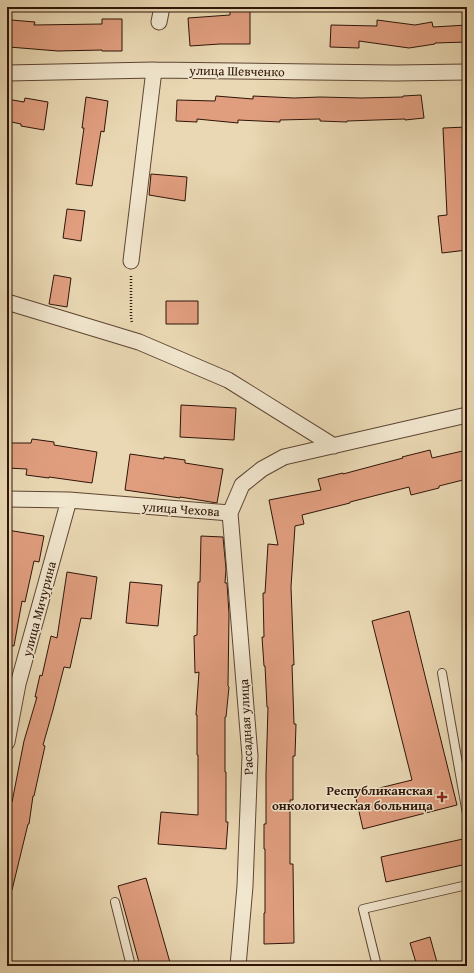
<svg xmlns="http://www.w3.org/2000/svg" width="474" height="973" viewBox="0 0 474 973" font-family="'Gentium Book Plus',serif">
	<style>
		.building { fill: #e09e7f; stroke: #2f1408 }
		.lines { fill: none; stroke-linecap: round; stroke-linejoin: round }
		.lane-casing { stroke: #5e4533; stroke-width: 10 }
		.street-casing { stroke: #5e4533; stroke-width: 17 }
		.path { stroke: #2f1408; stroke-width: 2.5; stroke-dasharray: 1 2; stroke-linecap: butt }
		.lane { stroke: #f1e6ce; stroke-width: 8 }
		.street { stroke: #f1e6ce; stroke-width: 15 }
		.poi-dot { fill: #8f2418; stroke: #f1e6ce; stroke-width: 1.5 }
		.labels { text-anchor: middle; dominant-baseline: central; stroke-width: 3; stroke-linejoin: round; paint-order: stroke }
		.street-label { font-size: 13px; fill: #2f1408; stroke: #f1e6ce }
		.poi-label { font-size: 13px; font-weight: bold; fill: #2f1408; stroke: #f1e6ce; text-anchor: end }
	</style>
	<rect width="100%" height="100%" fill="#e9d8b3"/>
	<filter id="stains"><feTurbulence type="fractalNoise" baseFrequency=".005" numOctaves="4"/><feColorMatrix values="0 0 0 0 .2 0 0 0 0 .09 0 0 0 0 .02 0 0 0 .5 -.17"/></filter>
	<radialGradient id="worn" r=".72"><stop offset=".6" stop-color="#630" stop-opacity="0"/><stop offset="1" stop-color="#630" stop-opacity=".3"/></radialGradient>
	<path class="building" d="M230,7H250V44H220L190,46L188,18L230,15Z
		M102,19H122V51H102V50L58,51L9,47L11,20L35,22L34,25L102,24Z
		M377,20L415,25L432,22L433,27L467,25V42L435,43V44L409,48L359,41V48L330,47L331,25L377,26Z
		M421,95L424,118L405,120V119L347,121V122L320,121V119L280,120V122L238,120V123L197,119V122L176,121L177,100L215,101L216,96L253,99V96L294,98L320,97L361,98L403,97V96Z
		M86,97L108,101L104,132L101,131L92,186L76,184L84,128H82Z
		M25,98L48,102L44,130L21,126V124L7,121V99L24,102Z
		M467,127V250L442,253L438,216L447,215L443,128Z
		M151,174L187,177L185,201L149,195Z
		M67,209L85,211L81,241L63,238Z
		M54,275L71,278L67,307L49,304Z
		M166,301H198V324H166Z
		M181,405L236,408L234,440L180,437Z
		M32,439L54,442V445L97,452L92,483L49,477V478L26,475L27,469L7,468V443H31Z
		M430,450L432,458L467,450V479L439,486V488L411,495L409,487L350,502V503L302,515L304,524L295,526L291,587L294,665H292L294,724H296L295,756H293V800H290V864H293L294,943L264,944V913H265V849H264V824H266V774L268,707H267L265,666H264L262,637H264L263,593H265L268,544L278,545L269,500L321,490L318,479L343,473V474L403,458L402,457Z
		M130,454L164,459V457L185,460V463L223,469L217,503L180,497V498L125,490Z
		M7,530L44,536L39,562L34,561L25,602L22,601L14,646L7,645Z
		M201,536L223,537L226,569L225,583H227L229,614L228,686L229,687L226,717H225V772H226V822H228L226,849L158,844L161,812L198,815V755H197V715H196L199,672L195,673L194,636L197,635L198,582H200Z
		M67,572L97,577L91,619L81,618L70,668L64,667L53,710L43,745L45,746L34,796H33L29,824H28L12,890H7V828L11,801L12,802L24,741L37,697H35L40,675L42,676L51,636L57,638Z
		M130,582L162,585L158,626L126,623Z
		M409,611L457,805L363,829L355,794L412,780L372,621Z
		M463,839L467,856V864L386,882L381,857Z
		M146,878L171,966H140L118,886Z
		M430,937L438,966H417L410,943Z"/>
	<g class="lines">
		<g class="lane-casing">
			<path id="lane" d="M442,673L467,814
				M115,902L131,966
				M377,966L363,909L467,885"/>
		</g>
		<g class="street-casing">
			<path id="street" d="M159,22L162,7
				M7,73L154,70L395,73L467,72
				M131,261L154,70
				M7,302L139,342L228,380L334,446
				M7,499L69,500L230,513
				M7,742L18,684L69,500
				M238,966L245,886L250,756L230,513L242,485L262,469L284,457L467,415"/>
		</g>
		<path class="path" d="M131,276V317L132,323"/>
		<use href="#lane" class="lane"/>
		<use href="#street" class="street"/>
	</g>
	<path class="poi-dot" d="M440 791h4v4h4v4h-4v4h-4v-4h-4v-4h4z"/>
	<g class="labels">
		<g class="street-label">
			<text transform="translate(237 71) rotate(1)">улица Шевченко</text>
			<text transform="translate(181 509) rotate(4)">улица Чехова</text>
			<text transform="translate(39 609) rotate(-75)">улица Мичурина</text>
			<text transform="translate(246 727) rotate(-93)">Рассадная улица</text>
		</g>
		<g class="poi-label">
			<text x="433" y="790">Республиканская<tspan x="433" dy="15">онкологическая больница</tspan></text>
		</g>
	</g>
	<rect width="474" height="973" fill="none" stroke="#e9d8b3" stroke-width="24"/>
	<rect x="8" y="8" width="458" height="957" fill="none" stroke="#2f1408" stroke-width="2"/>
	<rect x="12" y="12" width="450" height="949" fill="none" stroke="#2f1408"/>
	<rect width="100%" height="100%" filter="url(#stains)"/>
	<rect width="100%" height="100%" fill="url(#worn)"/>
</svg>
